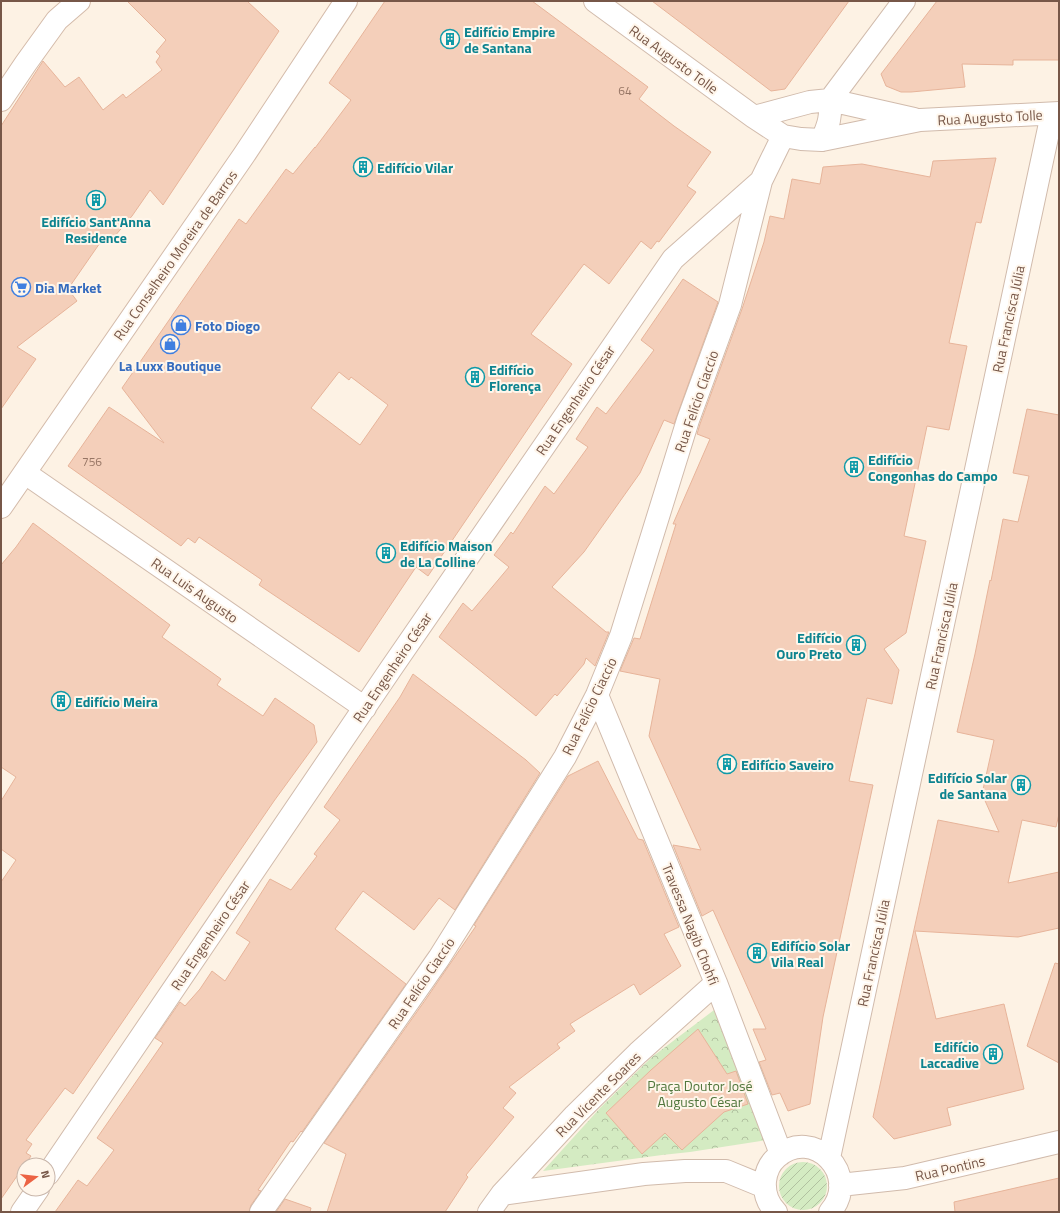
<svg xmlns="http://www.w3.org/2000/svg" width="1060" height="1213" viewBox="0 0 1060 1213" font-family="'Titillium Web',sans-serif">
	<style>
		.park { fill: url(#park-crowns) }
		.garden { fill: url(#garden-furrows) }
		.building { fill: #f4cfba; stroke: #e7b49a; fill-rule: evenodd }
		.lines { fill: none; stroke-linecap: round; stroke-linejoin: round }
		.street-casing { stroke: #d1bbac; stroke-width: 24 }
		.secondary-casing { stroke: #d4bbaa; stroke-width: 24 }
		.street { stroke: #fff; stroke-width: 22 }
		.secondary { stroke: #fff; stroke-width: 22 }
		.labels { text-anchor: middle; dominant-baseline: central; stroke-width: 4; stroke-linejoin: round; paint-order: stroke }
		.number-label { font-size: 12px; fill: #967564 }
		.culture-label { font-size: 14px; font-weight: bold; fill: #0d838f; stroke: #fff6eb; text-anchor: start }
		.street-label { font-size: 14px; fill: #775748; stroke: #fff6eb }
		.shop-label { font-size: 14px; font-weight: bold; fill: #366cbe; stroke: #fff6eb; text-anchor: start }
		.park-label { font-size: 14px; fill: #51773d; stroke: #fff6eb }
	</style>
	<defs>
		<pattern id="park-crowns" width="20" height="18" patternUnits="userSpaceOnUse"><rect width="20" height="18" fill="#d4ebc2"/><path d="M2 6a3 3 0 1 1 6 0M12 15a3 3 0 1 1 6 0" fill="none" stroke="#b1c1a0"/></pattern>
		<pattern id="garden-furrows" width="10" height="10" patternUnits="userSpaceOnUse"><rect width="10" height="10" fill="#d4ebc2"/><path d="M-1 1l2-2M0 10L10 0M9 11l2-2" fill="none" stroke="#b1c1a0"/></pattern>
	</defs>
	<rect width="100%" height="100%" fill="#fdf2e4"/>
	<path class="park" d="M722,1004L786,1137L690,1152L662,1155L543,1171L601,1107L652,1057Z"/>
	<path class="garden" d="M779 1186a24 24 0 1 1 48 0a24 24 0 1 1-48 0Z"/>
	<path class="building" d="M127,1H247L279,31L163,205L150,190L132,216L108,244L102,240L68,289L77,301L17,347L36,359L1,409V126L43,61L65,87L79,77L103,110L123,94L126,98L162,70L156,62L160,56L156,52L166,40Z
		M385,1H532L648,87L639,99L674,126L711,152L687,186L696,192L659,242L657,241L651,249L641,241L609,284L584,264L531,334L572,364L428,576L416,567L359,652L259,585L262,580L199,537L195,543L188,538L181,546L68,466L109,407L164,443L122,388L239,219L246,224L286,169L293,174L315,147V148L351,100L329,83ZM339,372L349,380L351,377L388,405L360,445L311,408Z
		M652,1H849L785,89L771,91Z
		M937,1H1059V60H1013V65L962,64L965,87L911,92H901L886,86L881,74Z
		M996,158L981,223L976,222L949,343L967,346L949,430L927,426L904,536L926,541L906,633L884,649L899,670L892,704L867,698L849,781L873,785L823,1017L810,1104L788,1111L780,1093L772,1095L759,1062L766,1060L753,1029H766L713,910L702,916L673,845L701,850L649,736L660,679L620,671L634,638L640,639L676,524H673L710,439L697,434L700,424L742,309L764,242L770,216L784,219L792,179L820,184L823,167L862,164L930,177L933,161Z
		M683,279L718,302L674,424L664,420L640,473L584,552L552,587L606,632H609L595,666L586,658L584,664L557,696L555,694L536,716L439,637L463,603L472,611L509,567L494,555L511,532L513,534L545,486L554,494L588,447L576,439L597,407L606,414L654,350L641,340Z
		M1027,409L1059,415V814L1056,827L1022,820L1008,883L1059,872V928L1018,937L915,931L936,1019L1004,1004L1024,1089L947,1108L951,1125L894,1139L873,1117L938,820L999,832L982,794L994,740L957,732L975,654L990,580L991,581L1003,519L1018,522L1029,476L1013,473Z
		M33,523L170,625L162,637L221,679L217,685L263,716L275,698L314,725L317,742L274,801L73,1094L65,1088L26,1140L32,1144L26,1153L31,1156L1,1199V882L16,860L1,849V801L16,777L1,767V565L16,547Z
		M413,674L526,760L540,773L455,910L439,898L414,930L363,891L335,929L406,984L302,1132L301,1131L293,1142L291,1141L258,1190L261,1191L251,1205L249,1212H55L78,1180L87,1186L114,1150L97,1138L163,1043L155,1038L180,1002L185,1006L200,989L212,971L225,981L250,942L236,933L270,879L291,890L317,856L314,854L340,820L324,807L400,697Z
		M598,761L638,839L643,840L679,927L664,934L681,966L640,995L634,984L570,1024L575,1031L557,1044L560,1048L509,1087L516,1093L503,1108L514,1117L466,1175L468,1177L445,1212H327L346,1154L324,1143L426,999L476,926L474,925L568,776Z
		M1055,963L1059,964V1063L1027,1046Z
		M698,1029L727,1074L736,1071L748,1104L724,1112L682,1150L665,1133L642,1154L606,1113L651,1070Z
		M1059,1178V1212H955L954,1202Z
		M285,1199L311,1208L310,1212H276Z"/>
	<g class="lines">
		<g class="street-casing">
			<path id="street" d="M595,1L754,117L783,136L801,139L822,140L920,120L1059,113
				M754,117L810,102L830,100L914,119
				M822,140C829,124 831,117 830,100L904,1
				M25,473L365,708
				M597,695L716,983L781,1154
				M829,1158L1052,114
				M48,1174L390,670L673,259L761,181
				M840,1185L905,1178L1059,1142
				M502,1194L644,1174L685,1171H726L765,1187
				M22,1212L38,1189
				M261,1212L439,958L565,757L597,695L621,636L688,420L730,305L761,181L783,136
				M489,1212L502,1194L575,1115L638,1053L716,983
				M776,1212C768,1204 764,1193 765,1181C766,1172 770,1163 777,1157C813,1125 862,1175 830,1212"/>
		</g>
		<g class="secondary-casing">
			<path id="secondary" d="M1,100L26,63L57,20L79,1
				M1,507L244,155L346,1"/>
		</g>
		<use href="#street" class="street"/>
		<use href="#secondary" class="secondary"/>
	</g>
	<defs>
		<g id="building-ring" transform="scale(1)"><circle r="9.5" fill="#fff6eb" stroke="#0f9aa8" stroke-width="1.5"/><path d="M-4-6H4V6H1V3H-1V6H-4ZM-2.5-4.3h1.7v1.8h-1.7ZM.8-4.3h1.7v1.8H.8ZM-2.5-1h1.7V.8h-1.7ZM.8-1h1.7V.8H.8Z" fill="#0f9aa8"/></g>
		<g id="supermarket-ring" transform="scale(1)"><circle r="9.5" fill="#fff6eb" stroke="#3f7fe0" stroke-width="1.5"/><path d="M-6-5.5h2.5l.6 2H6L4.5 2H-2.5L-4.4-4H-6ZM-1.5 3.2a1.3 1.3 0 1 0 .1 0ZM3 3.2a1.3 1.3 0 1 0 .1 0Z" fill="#3f7fe0"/></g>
		<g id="shop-ring" transform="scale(1)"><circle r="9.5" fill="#fff6eb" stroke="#3f7fe0" stroke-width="1.5"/><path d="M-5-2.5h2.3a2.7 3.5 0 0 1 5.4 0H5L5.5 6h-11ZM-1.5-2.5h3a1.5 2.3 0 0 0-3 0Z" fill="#3f7fe0"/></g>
	</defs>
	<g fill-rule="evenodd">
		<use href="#building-ring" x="450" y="39"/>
		<use href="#building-ring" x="363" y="167"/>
		<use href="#building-ring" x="96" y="200"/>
		<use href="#supermarket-ring" x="21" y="287"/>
		<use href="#shop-ring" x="181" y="325"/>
		<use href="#shop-ring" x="170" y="344"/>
		<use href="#building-ring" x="475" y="377"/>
		<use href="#building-ring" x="854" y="467"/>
		<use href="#building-ring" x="386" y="553"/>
		<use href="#building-ring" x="856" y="645"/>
		<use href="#building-ring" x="61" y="701"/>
		<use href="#building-ring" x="727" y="764"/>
		<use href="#building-ring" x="1021" y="785"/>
		<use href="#building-ring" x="757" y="953"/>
		<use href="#building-ring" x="993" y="1054"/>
	</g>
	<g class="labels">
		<g class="number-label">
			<text x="625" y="90">64</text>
			<text x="92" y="461">756</text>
		</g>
		<g class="culture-label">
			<text x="464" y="31">Edifício Empire<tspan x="464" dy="16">de Santana</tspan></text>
			<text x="377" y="167">Edifício Vilar</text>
			<text x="96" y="221" text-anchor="middle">Edifício Sant'Anna<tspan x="96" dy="16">Residence</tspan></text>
			<text x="489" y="369">Edifício<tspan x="489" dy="16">Florença</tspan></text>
			<text x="868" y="459">Edifício<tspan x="868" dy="16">Congonhas do Campo</tspan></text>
			<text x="400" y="545">Edifício Maison<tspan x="400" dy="16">de La Colline</tspan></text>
			<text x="842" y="637" text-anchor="end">Edifício<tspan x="842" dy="16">Ouro Preto</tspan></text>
			<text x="75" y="701">Edifício Meira</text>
			<text x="741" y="764">Edifício Saveiro</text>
			<text x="1007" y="777" text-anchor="end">Edifício Solar<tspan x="1007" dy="16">de Santana</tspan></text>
			<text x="771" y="945">Edifício Solar<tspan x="771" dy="16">Vila Real</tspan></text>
			<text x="979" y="1046" text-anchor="end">Edifício<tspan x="979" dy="16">Laccadive</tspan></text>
		</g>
		<g class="street-label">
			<text transform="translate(674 59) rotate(36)">Rua Augusto Tolle</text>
			<text transform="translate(990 117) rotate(-3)">Rua Augusto Tolle</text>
			<text transform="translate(175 255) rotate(-55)">Rua Conselheiro Moreira de Barros</text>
			<text transform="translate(1008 319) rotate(-78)">Rua Francisca Júlia</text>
			<text transform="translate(575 400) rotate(-56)">Rua Engenheiro César</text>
			<text transform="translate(696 401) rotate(-71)">Rua Felício Ciaccio</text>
			<text transform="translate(195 590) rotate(35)">Rua Luis Augusto</text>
			<text transform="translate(941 636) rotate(-78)">Rua Francisca Júlia</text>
			<text transform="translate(392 667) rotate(-56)">Rua Engenheiro César</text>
			<text transform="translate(589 706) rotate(-64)">Rua Felício Ciaccio</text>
			<text transform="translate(691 924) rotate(68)">Travessa Nagib Chohfi</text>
			<text transform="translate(210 935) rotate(-56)">Rua Engenheiro César</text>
			<text transform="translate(873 953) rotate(-78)">Rua Francisca Júlia</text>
			<text transform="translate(421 983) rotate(-56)">Rua Felício Ciaccio</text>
			<text transform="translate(598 1094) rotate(-45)">Rua Vicente Soares</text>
			<text transform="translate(950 1168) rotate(-13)">Rua Pontins</text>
		</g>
		<g class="shop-label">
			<text x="35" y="287">Dia Market</text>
			<text x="195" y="325">Foto Diogo</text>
			<text x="170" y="365" text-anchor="middle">La Luxx Boutique</text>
		</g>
		<g class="park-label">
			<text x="700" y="1085">Praça Doutor José<tspan x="700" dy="16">Augusto César</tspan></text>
		</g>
	</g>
	<rect width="1060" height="1213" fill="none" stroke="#775748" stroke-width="4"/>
	<g transform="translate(36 1177) rotate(75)"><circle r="19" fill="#fff6eb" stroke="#c9b6aa"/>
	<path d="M0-3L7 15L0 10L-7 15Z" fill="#ec6344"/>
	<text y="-6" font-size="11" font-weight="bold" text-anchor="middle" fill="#775748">N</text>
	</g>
</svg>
